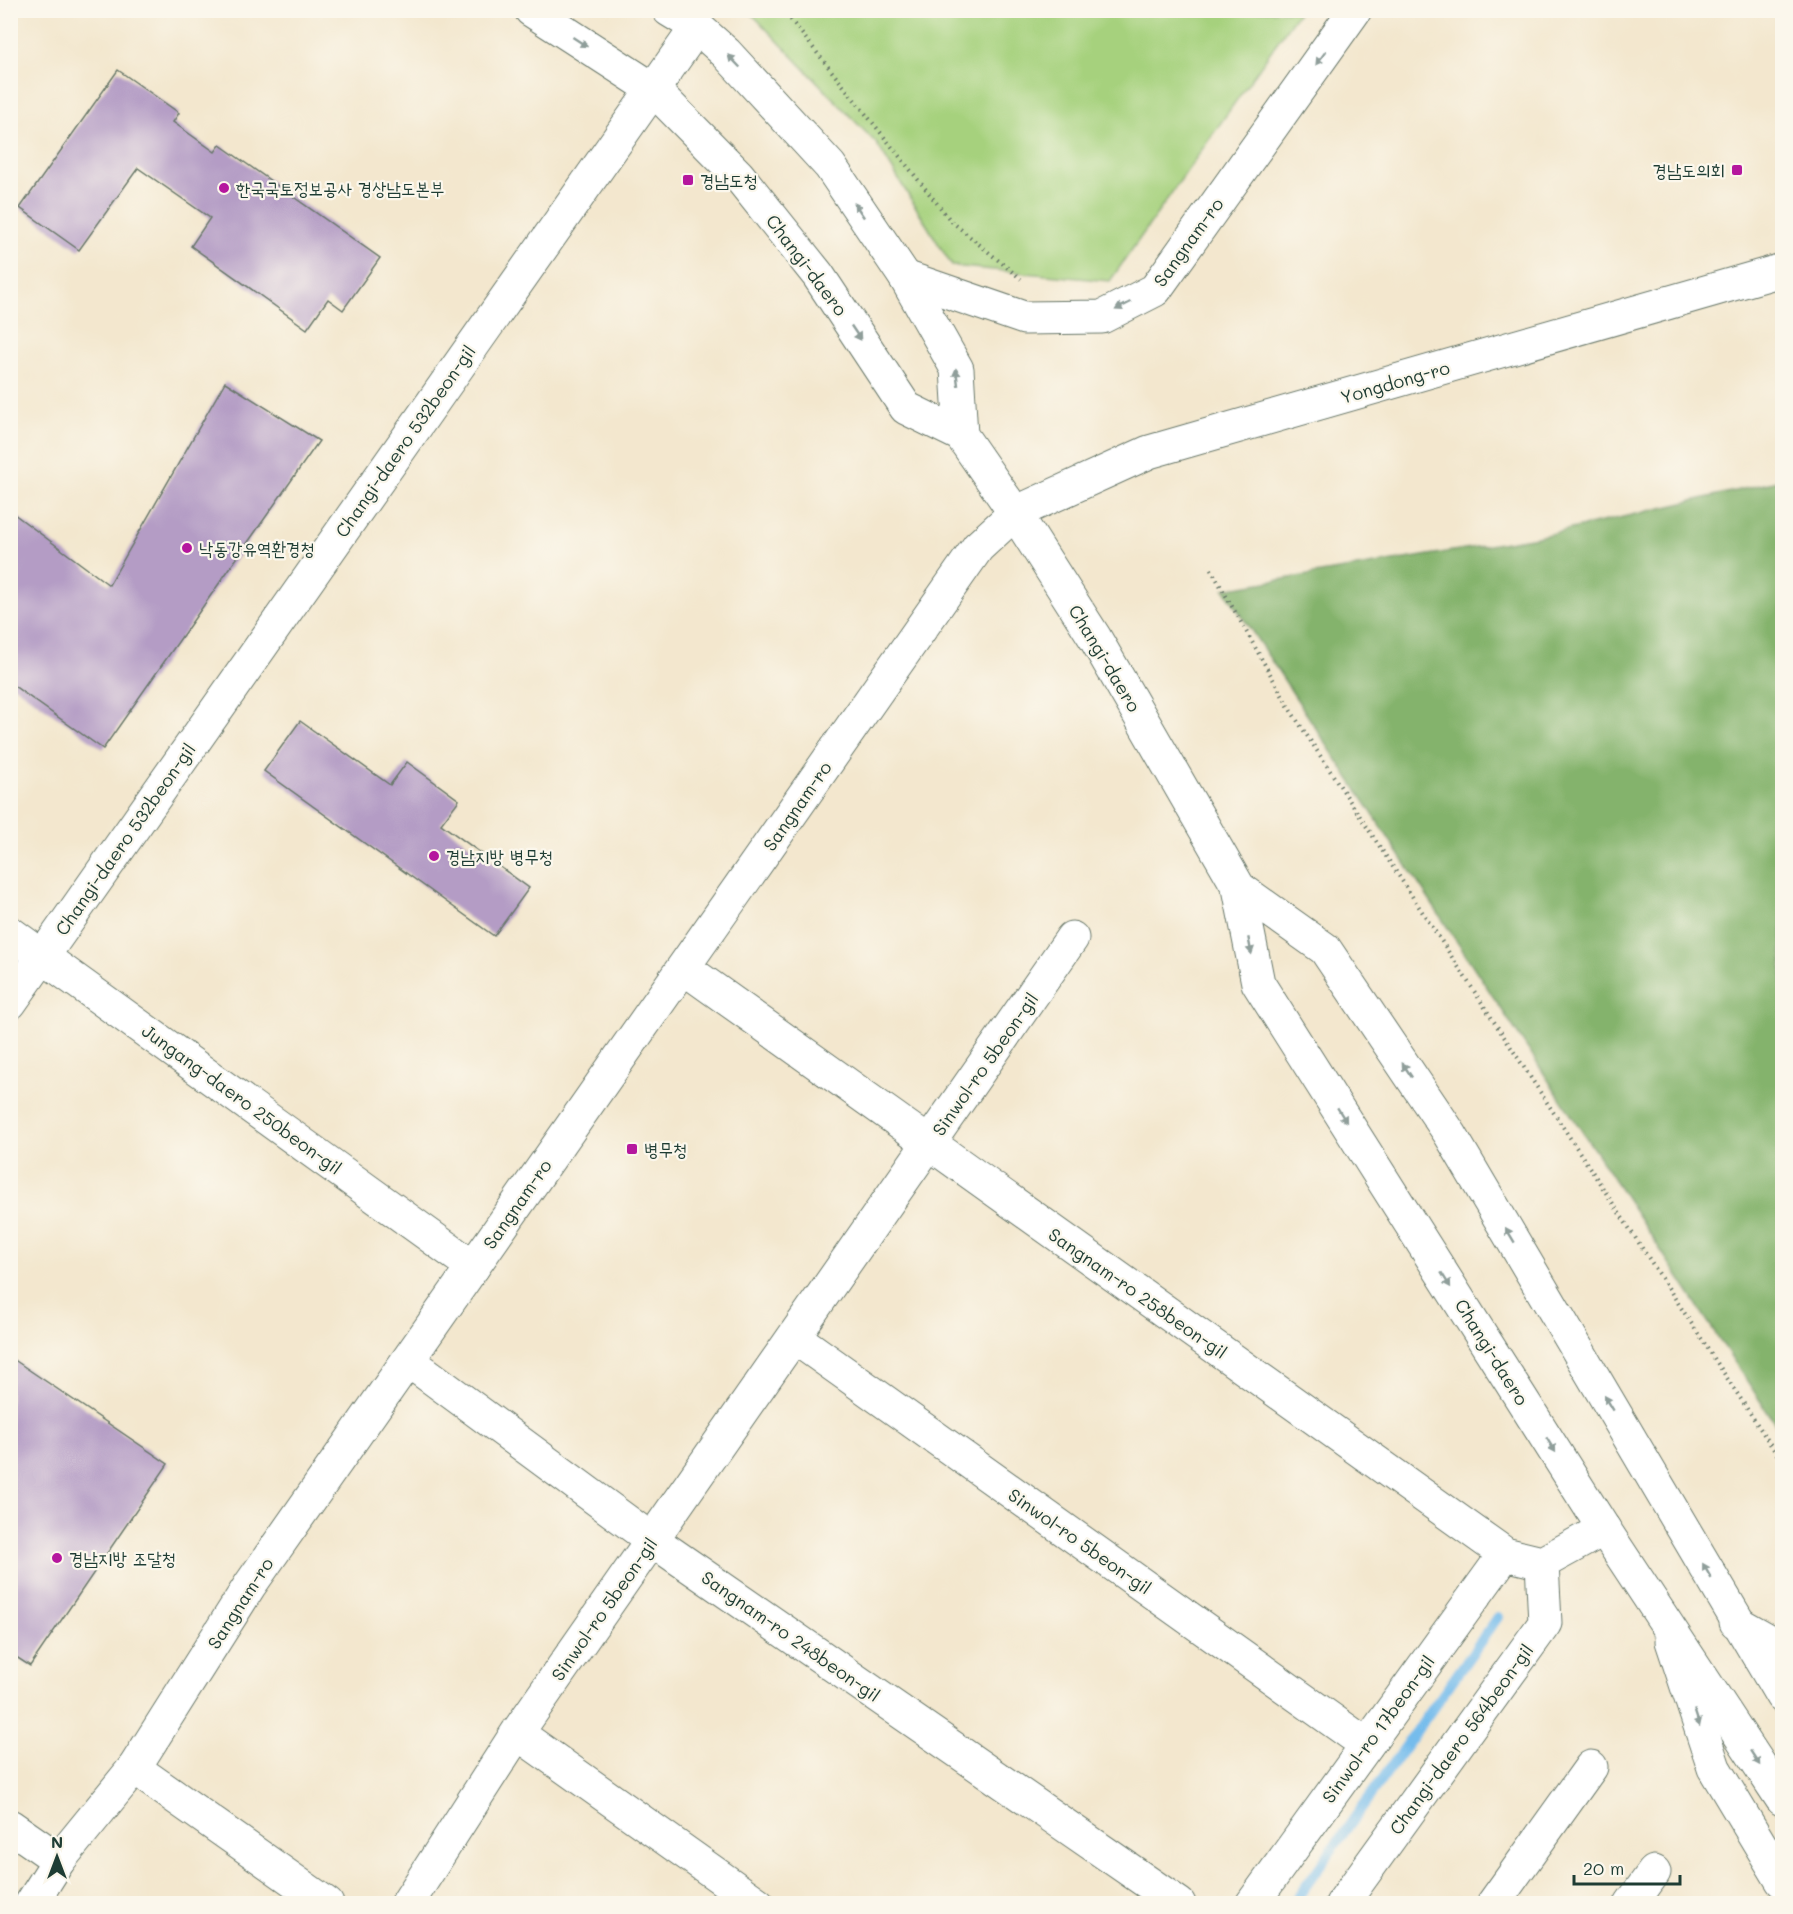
<svg xmlns="http://www.w3.org/2000/svg" width="1793" height="1914" viewBox="0 0 1793 1914" font-family="Mali,'Poor Story',sans-serif">
	<style>
		.green { fill: #a6d17d; stroke: #628758; stroke-width: 1.5 }
		.forest { fill: #84b36c; stroke: #527850; stroke-width: 1.5 }
		.lines { fill: none; stroke-linecap: round; stroke-linejoin: round }
		.stream { stroke: #74bcec; stroke-width: 10 }
		.building { fill: #b49cc5 }
		.street-casing { stroke: #69786a; stroke-width: 35 }
		.secondary-casing { stroke: #69786a; stroke-width: 35 }
		.primary-casing { stroke: #69786a; stroke-width: 35 }
		.path { stroke: #69786a; stroke-width: 4; stroke-dasharray: 1.5 4.5; stroke-linecap: butt }
		.street { stroke: #fff; stroke-width: 33 }
		.secondary { stroke: #fff; stroke-width: 33 }
		.primary { stroke: #fff; stroke-width: 33 }
		.oneway { fill: #8f9e9a }
		.poi-dot { fill: #b5179e; stroke: #fbf7ec; stroke-width: 2 }
		.labels { text-anchor: middle; dominant-baseline: central; stroke-width: 4.5; stroke-linejoin: round; paint-order: stroke }
		.poi-label { font-size: 18px; fill: #1f3d34; stroke: #fbf7ec; text-anchor: start }
		.street-label { font-size: 18px; fill: #1f3d34; stroke: #fbf7ec }
	</style>
	<rect width="100%" height="100%" fill="#fbf7ec"/>
	<filter id="ink" filterUnits="userSpaceOnUse"><feTurbulence type="fractalNoise" baseFrequency=".0167" numOctaves="2"/><feDisplacementMap in="SourceGraphic" scale="12" xChannelSelector="R" yChannelSelector="G"/><feConvolveMatrix kernelMatrix="1 2 1 2 8 2 1 2 1" color-interpolation-filters="sRGB"/></filter>
	<filter id="wash" filterUnits="userSpaceOnUse"><feTurbulence type="fractalNoise" baseFrequency=".008" numOctaves="4" result="noise"/><feDisplacementMap in="SourceGraphic" scale="24" xChannelSelector="R" yChannelSelector="G"/><feGaussianBlur stdDeviation="1.35" result="paint"/><feColorMatrix in="noise" values="0 0 0 0 0 0 0 0 0 0 0 0 0 0 0 0 0 1.4 0 .05"/><feComposite in="paint" operator="in"/></filter>
	<g filter="url(#wash)">
		<rect width="100%" height="100%" fill="#f3e7ce"/>
		<path class="green" d="M749,11H1299L1110,281L952,266L877,144Z"/>
		<path class="forest" d="M1782,480V1434L1224,589L1537,537Z"/>
		<g class="lines">
			<path class="stream" d="M1293,1904L1498,1617"/>
		</g>
		<g id="blocks">
			<path class="building" d="M118,70L179,113L173,122L215,152L220,145L380,258L343,310L328,299L307,329L191,246L210,218L138,168L79,250L20,208Z
				M225,382L319,441L103,749L10,683V511L109,585Z
				M300,721L390,785L407,762L459,800L441,824L529,888L494,936L264,771Z
				M10,1357L168,1464L30,1666L10,1653Z"/>
		</g>
	</g>
	<g filter="url(#ink)">
		<use href="#blocks" fill-opacity="0" stroke="#69786a" stroke-width="1.5"/>
		<g class="lines">
			<g class="street-casing">
				<path id="street" d="M905,277L1024,318L1102,317L1155,290L1355,10
					M10,933L473,1267
					M684,968L1505,1554L1542,1563L1604,1529
					M10,1003L697,27
					M794,1337L1367,1745
					M409,1361L652,1540L1179,1904
					M517,1733L758,1904
					M134,1768L327,1904
					M10,1826L59,1860
					M407,1904L517,1733L1072,938
					M1252,1904L1505,1554
					M1342,1904L1545,1623L1542,1563
					M1493,1904L1591,1767
					M1631,1904L1654,1872"/>
			</g>
			<g class="secondary-casing">
				<path id="secondary" d="M1736,1622L1782,1648
					M1672,1641L1714,1768L1782,1881
					M31,1904L59,1860L134,1768L250,1585L978,547L1015,513L1149,452L1782,270"/>
			</g>
			<g class="primary-casing">
				<path id="primary" d="M531,10L653,89L738,175L818,275L906,408L961,435L1015,513L1095,638L1239,888L1258,983L1604,1529L1782,1799
					M669,10L697,27L726,53L830,166L905,277L957,369L961,435
					M1239,888L1325,949L1450,1134L1782,1696"/>
			</g>
			<path class="path" d="M783,10L951,221L1021,279
				M1211,569L1291,711L1782,1462"/>
			<use href="#street" class="street"/>
			<use href="#secondary" class="secondary"/>
			<use href="#primary" class="primary"/>
		</g>
		<defs><path id="oneway-solid" d="M-6-.8H1V-3.2L6.5 0L1 3.2V.8H-6Z" transform="scale(1.5)"/></defs>
		<g class="oneway">
			<use href="#oneway-solid" transform="translate(580 42) rotate(33)"/>
			<use href="#oneway-solid" transform="translate(1321 58) rotate(126)"/>
			<use href="#oneway-solid" transform="translate(734 61) rotate(-134)"/>
			<use href="#oneway-solid" transform="translate(859 210) rotate(-124)"/>
			<use href="#oneway-solid" transform="translate(1123 306) rotate(153)"/>
			<use href="#oneway-solid" transform="translate(856 333) rotate(56)"/>
			<use href="#oneway-solid" transform="translate(957 377) rotate(-97)"/>
			<use href="#oneway-solid" transform="translate(1250 946) rotate(79)"/>
			<use href="#oneway-solid" transform="translate(1407 1070) rotate(-124)"/>
			<use href="#oneway-solid" transform="translate(1342 1115) rotate(58)"/>
			<use href="#oneway-solid" transform="translate(1510 1235) rotate(-121)"/>
			<use href="#oneway-solid" transform="translate(1446 1280) rotate(58)"/>
			<use href="#oneway-solid" transform="translate(1609 1403) rotate(-121)"/>
			<use href="#oneway-solid" transform="translate(1551 1445) rotate(58)"/>
			<use href="#oneway-solid" transform="translate(1707 1571) rotate(-120)"/>
			<use href="#oneway-solid" transform="translate(1697 1718) rotate(72)"/>
			<use href="#oneway-solid" transform="translate(1755 1758) rotate(57)"/>
		</g>
	</g>
	<g class="poi-dot">
		<rect x="1731" y="164" width="12" height="12" rx="3"/>
		<rect x="682" y="174" width="12" height="12" rx="3"/>
		<circle cx="224" cy="188" r="6"/>
		<circle cx="187" cy="548" r="6"/>
		<circle cx="434" cy="856" r="6"/>
		<rect x="626" y="1143" width="12" height="12" rx="3"/>
		<circle cx="57" cy="1558" r="6"/>
	</g>
	<g class="labels">
		<g class="poi-label">
			<text x="1725" y="170" text-anchor="end">경남도의회</text>
			<text x="700" y="180">경남도청</text>
			<text x="236" y="188">한국국토정보공사 경상남도본부</text>
			<text x="199" y="548">낙동강유역환경청</text>
			<text x="446" y="856">경남지방 병무청</text>
			<text x="644" y="1149">병무청</text>
			<text x="69" y="1558">경남지방 조달청</text>
		</g>
		<g class="street-label">
			<text transform="translate(1188 242) rotate(-54)">Sangnam-ro</text>
			<text transform="translate(807 265) rotate(53)">Changi-daero</text>
			<text transform="translate(1395 382) rotate(-16)">Yongdong-ro</text>
			<text transform="translate(405 441) rotate(-55)">Changi-daero 532beon-gil</text>
			<text transform="translate(1105 658) rotate(59)">Changi-daero</text>
			<text transform="translate(797 806) rotate(-55)">Sangnam-ro</text>
			<text transform="translate(125 839) rotate(-55)">Changi-daero 532beon-gil</text>
			<text transform="translate(985 1064) rotate(-55)">Sinwol-ro 5beon-gil</text>
			<text transform="translate(242 1099) rotate(36)">Jungang-daero 250beon-gil</text>
			<text transform="translate(517 1204) rotate(-55)">Sangnam-ro</text>
			<text transform="translate(1138 1293) rotate(35)">Sangnam-ro 258beon-gil</text>
			<text transform="translate(1492 1352) rotate(58)">Changi-daero</text>
			<text transform="translate(1080 1541) rotate(35)">Sinwol-ro 5beon-gil</text>
			<text transform="translate(240 1603) rotate(-57)">Sangnam-ro</text>
			<text transform="translate(604 1609) rotate(-55)">Sinwol-ro 5beon-gil</text>
			<text transform="translate(791 1636) rotate(35)">Sangnam-ro 248beon-gil</text>
			<text transform="translate(1378 1729) rotate(-54)">Sinwol-ro 17beon-gil</text>
			<text transform="translate(1461 1739) rotate(-54)">Changi-daero 564beon-gil</text>
		</g>
	</g>
	<rect width="1793" height="1914" fill="none" stroke="#fbf7ec" stroke-width="36"/>
	<g transform="translate(57 1857)" stroke="#fbf7ec" stroke-width="4.5" paint-order="stroke">
	<path d="M0-4.5L10 22L0 15L-10 22Z" fill="#1f3d34"/>
	<text y="-9" font-size="16" font-weight="bold" text-anchor="middle" fill="#1f3d34">N</text>
	</g>
	<path d="M1574 1875v9h106v-9" fill="none" stroke="#1f3d34" stroke-width="3"/>
	<text x="1583" y="1875" font-size="18" fill="#1f3d34" stroke="#fbf7ec" stroke-width="4.5" paint-order="stroke">20 m</text>
</svg>
